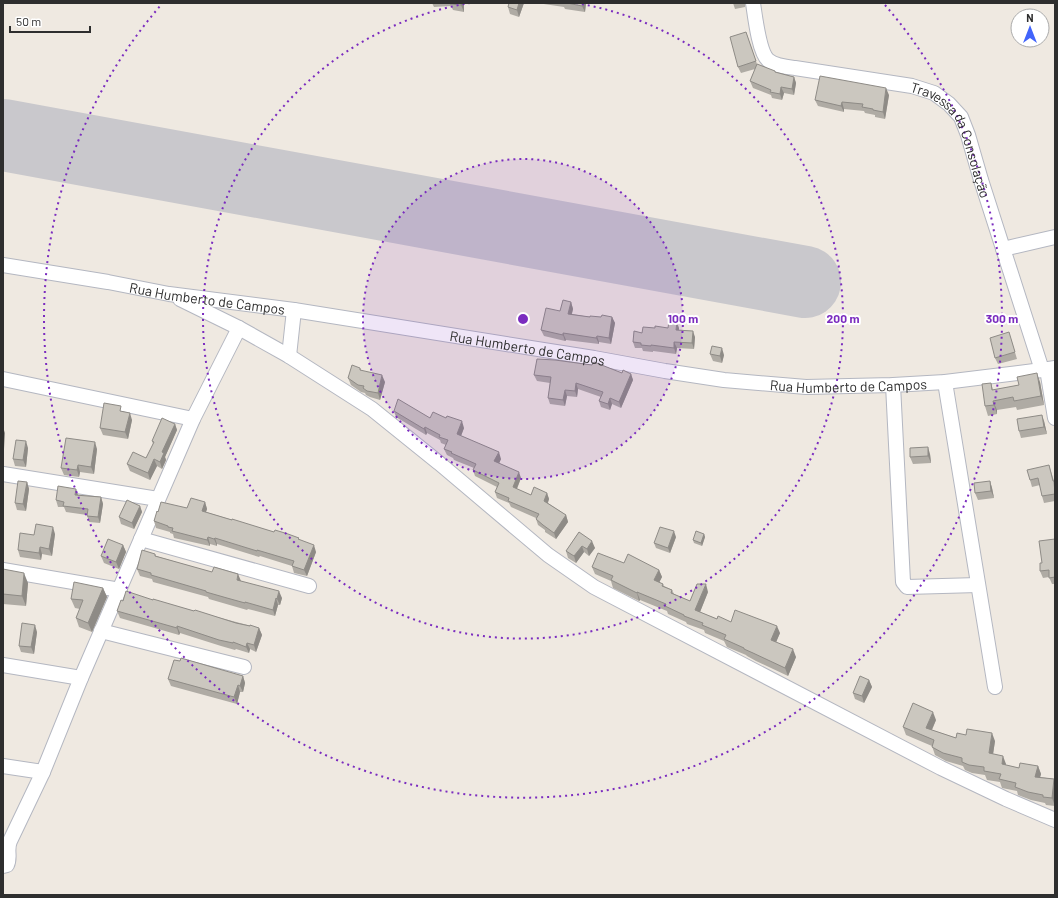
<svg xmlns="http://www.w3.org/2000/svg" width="1058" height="898" viewBox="0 0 1058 898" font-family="Barlow,sans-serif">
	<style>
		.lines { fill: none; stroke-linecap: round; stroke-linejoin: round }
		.runway { stroke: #c9c8cc; stroke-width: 72 }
		.minor-casing { stroke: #b4b7c1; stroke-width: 16 }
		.minor { stroke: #fff; stroke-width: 14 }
		.wall { fill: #afaba4 }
		.shaded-wall { fill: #8e8b86 }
		.building { fill: #cbc7bf; stroke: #8e8b86 }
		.ring { fill: none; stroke: #7b2cbf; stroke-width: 2; stroke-dasharray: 2 4 }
		.labels { text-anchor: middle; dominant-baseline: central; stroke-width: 4; stroke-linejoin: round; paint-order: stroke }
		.street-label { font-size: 14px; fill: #2e2e2e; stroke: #fff }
		.centre { fill: #7b2cbf; stroke: #fff; stroke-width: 2 }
		.ring-label { font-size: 12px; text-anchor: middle; font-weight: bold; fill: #7b2cbf; stroke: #fff; stroke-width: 4; stroke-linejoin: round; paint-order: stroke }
	</style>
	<rect width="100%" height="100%" fill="#efe9e1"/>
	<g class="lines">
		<path class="runway" d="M3,135L805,282"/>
		<g class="minor-casing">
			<g id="minor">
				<path id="s1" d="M753,3C755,16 759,52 768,60C775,66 786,67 795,68L912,86L934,93L949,104L961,117L968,135L981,180L1042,370"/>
				<path d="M1003,249L1055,237"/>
				<path id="s2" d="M3,265L108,282L169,294L294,310L594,358L665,371L724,380L806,387L893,385L945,382L1042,370L1055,368"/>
				<path d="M180,299L239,328L289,356L372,409L439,463L548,555L594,587L941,768L1006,799L1055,820"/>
				<path d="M289,356L294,310"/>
				<path d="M1047,369L1055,418"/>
				<path d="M3,379L193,419"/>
				<path d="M945,382L995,687"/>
				<path d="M893,385L903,582L907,587L978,585"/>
				<path d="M3,474L158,499"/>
				<path d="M141,539L309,586"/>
				<path d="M3,570L120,590"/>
				<path d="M101,631L244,667"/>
				<path d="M3,665L81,678"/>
				<path d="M3,766L43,772"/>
				<path d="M3,866L7,865C11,857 6,850 10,841L43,772L81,678L193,419L239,328"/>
			</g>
		</g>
		<use href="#minor" class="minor"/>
	</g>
	<path class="wall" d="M432,3H464V12L453,10L451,6L434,7Z
		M524,3L519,17L510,14L508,7Z
		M537,3H586L585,12L565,9L564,7Z
		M733,3H745V7L735,9Z
		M746,32L757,64L775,72L794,77L796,83L794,95L784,93L782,100L772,98L771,95L753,88L750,81L755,69L741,73L738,67Z
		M889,95L885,119L875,117V115L865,113L864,111L844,109V112L818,106L815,100Z
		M571,302L573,309L572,314L590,317H612L615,323L611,344L599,342V344L566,340L565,341L544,336L541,330L560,311Z
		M655,328H679V330L695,337L694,349L677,348L676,354L653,351V352L643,351L642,348H635L633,342L642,333Z
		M1011,339L1017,359L998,364L995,358Z
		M710,354L724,355L722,363L713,361Z
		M360,368L361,370L385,382L380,400L370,397L366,395L365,393L361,392L351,385L348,378Z
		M622,373L631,374L633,380L621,408L612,404L610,410L601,407L599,401L601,397L578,389L577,397L567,396L565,406L550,404L548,398L550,383L537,381L534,375Z
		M1040,382L1044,405L1017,410L1016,407L997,410V414L988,416L985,406L991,383L993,390L1019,385Z
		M123,411L132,420L128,439L103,435L100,428Z
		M394,411L430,418L464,428L461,436L501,459L499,463L521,478L517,489L531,495L547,493L549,499L548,503L566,515L568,522L556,539L545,532V530L538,525L536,519V518L511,507L509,503L497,498L495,492L497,487L475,476L473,470L474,468L454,460L453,458L447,455L444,449L446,445L441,443L440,440L427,433L426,435L396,417Z
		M1044,421L1047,434L1021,438L1019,431Z
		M175,424L177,430L165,457L166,460L162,469L157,466L150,480L130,471L127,464L146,458L153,444L152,441Z
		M28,448L26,467L15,466L13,459Z
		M97,449L94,474L80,472L79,477L64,475L61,468Z
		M930,454L931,463L913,464L910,457Z
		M1049,465L1054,481L1055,482V501L1044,503L1042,496L1040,485L1032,487L1030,480Z
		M990,481L992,488L994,498L978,500L975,493Z
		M27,482L29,489L26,511L17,510L15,503Z
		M78,495L101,497L103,504L100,523L89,522L87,515L66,512L64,507H58L56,500Z
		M205,502L207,509L206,512L300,540L316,552L307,576L294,573L292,566L260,556L259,557L217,544V546L210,544V546L174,538L173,534L170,533V532L156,528L154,521L158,512L187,508Z
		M140,506L142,512L134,529L121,524L119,517Z
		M579,532L595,548L589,556L584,552L576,563L568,558L566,551Z
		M55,534L52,556L42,554L41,560L20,557L18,550L34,535Z
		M704,534L705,537L702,546L694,543L693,540Z
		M676,537L670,553L656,548L654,543Z
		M1055,539V584H1052L1049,577L1043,578L1040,571L1042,563Z
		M123,545L126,552L119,569L104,563L101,556Z
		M155,554L156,556L241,581L282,598L280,605H278L275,616L248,609L247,610L209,599L208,597L153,582L152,579L140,576L137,569Z
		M624,563L659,570L662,577L659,582L663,584L664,586L672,590L674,594L690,601L708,592L700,612L717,619L780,633L776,642L796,657L788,676L756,661L747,656L746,655L727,647L724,641L705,633L704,630L687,624L686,622L668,614L667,611L640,600L639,601L613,588L611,581L595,574L592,567Z
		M3,569L28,583L26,606L3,604Z
		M103,588L107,597L92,632L79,627L76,618L80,609L75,608L71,599Z
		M153,600L259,628L262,635L256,652L250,649L249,653L236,649L235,650L221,646L180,633L179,635L120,618L117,611L123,601Z
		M37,632L34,654L21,652L19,646Z
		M243,676L245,683L243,692H240L237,704L171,686L168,679Z
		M869,680L872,687L864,703L855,699L853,693Z
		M936,720L932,730L956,738L995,741L993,754L1006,764V765L1019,768L1038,766L1041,774L1040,777L1054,779L1055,782V806L1046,805L1045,803L1031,800L1018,795L1017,791L1002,788L1000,782L987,780L985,775L972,773L965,770L963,766L946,761L935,755L932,746L906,735L903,727Z"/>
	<path class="shaded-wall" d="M461,3H464V12L461,5Z
		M519,3H524L519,17L517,10Z
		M583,3H586L585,12L582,6Z
		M794,77L796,83L794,95L792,89Z
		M781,87L784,93L782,100L780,94Z
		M886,88L889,95L885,119L883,112Z
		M842,102L844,109V112L841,106Z
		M571,302L573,309L570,320L568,314Z
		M612,317L615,323L611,344L609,338Z
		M677,322L679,328L678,336L676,330Z
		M693,331L695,337L694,349L692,343Z
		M563,333L566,340L565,341L563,335Z
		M597,336L599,342V344L596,338Z
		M674,342L677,348L676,354L674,348Z
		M722,348L724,355L722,363L720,356Z
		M1037,373L1040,382L1044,405L1041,396Z
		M631,374L633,380L621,408L619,402Z
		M382,375L385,382L380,400L378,393Z
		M576,383L578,389L577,397L575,391Z
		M565,390L567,396L565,406L563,400Z
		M610,398L612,404L610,410L608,404Z
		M993,401L997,410V414L994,405Z
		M130,413L132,420L128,439L125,432Z
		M1042,415L1044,421L1047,434L1044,427Z
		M462,421L464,428L459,441L457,434Z
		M175,424L177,430L165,457L166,460L162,469L160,462L162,452Z
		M3,427L5,433L4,449L3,448Z
		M425,427L427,433L426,435L424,429Z
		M26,441L28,448L26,467L23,460Z
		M95,442L97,449L94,474L91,467Z
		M928,447L930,454L931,463L928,456Z
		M499,452L501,459L497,468L494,461Z
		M154,459L157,466L150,480L148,473Z
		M78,465L80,472L79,477L77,470Z
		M519,472L521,478L515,493L513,487Z
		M990,481L992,488L994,498L991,491Z
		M27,482L29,489L26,511L23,504Z
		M76,489L78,495H75Z
		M547,493L549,499L546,507L544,501Z
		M101,497L103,504L100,523L98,517Z
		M205,502L207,509L204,517L202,511Z
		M140,506L142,512L134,529L132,523Z
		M566,515L568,522L556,539L554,533Z
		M53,527L55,534L52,556L49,549Z
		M674,531L676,537L670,553L668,548Z
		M704,534L705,537L702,546L701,543Z
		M208,537L210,544V546L207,540Z
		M215,538L217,544V546L214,539Z
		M592,541L595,548L589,556L587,549Z
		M123,545L126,552L119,569L116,562Z
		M314,545L316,552L307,576L304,570Z
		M582,546L584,552L576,563L574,556Z
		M40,547L42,554L41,560L39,553Z
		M659,570L662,577L657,587L654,580Z
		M24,573L28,583L26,606L22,596Z
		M238,574L241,581L239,587L237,580Z
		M706,584L708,592L698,617L695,610Z
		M103,588L107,597L92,632L88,623Z
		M279,591L282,598L280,605L277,599Z
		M637,592L640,600L639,601L637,593Z
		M276,598L278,605L275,616L273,610Z
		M35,625L37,632L34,654L31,647Z
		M177,626L180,633L179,635L177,628Z
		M777,626L780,633L774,647L771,640Z
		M259,628L262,635L256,652L254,645Z
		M247,643L250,649L249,653L246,647Z
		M793,649L796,657L788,676L785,668Z
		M243,676L245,683L243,692L240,686Z
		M869,680L872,687L864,703L862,696Z
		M238,685L240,692L237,704L234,697Z
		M933,712L936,720L929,736L926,728Z
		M992,733L995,741L992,761L989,753Z
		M1003,756L1006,764L1005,773L1002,764Z
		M1038,766L1041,774L1038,785L1035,777Z
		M1054,779L1055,782V806L1052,798Z"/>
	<path class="building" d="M450,3H461V5L450,4Z
		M509,3H519L517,10L508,7Z
		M567,3H583L582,6Z
		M746,32L756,61L738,67L730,37Z
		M757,64L775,71V72L794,77L792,89L781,87L780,94L770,92L771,90L750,81Z
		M820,76L886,88L883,112L873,110V109L862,107L863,104L842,102L841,106L815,100Z
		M563,300L571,302L568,314L590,317V316L601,317L602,315L612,317L609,338L597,336L596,338L563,333V335L541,330L546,308L560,311Z
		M669,321L677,322L676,330L693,331L692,343L674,342V348L651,345V346L641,345V343L633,342L634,331L642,333L643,327L655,328V326L668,328Z
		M1009,332L1015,352L995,358L990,338Z
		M712,346L722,348L720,356L710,354Z
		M537,359L555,360L592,365L594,362L622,373L623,370L631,374L619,402L610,398L608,404L599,401L603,392L576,383L575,391L565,390L563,400L548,398L551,377L534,375Z
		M352,365L360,368V370L382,375L378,393L367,391L363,388L364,386L358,385L348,378Z
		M1037,373L1041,396L1014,401L1013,397L993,401L994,405L985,406L982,384L991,383L992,390L1019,385L1017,377Z
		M398,399L430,418L433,412L446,418L447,416L462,421L457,434L499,452L494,461L519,472L513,487L531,495L534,487L547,493L544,501L566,515L554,533L543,525L536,519L539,514L508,501L509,498L495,492L499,483L473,470L476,464L451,453L452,452L444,449L448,440L439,437L440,435L425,427L424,429L394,411Z
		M104,403L121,406L120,411L130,413L125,432L100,428Z
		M1042,415L1044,427L1019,431L1017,419Z
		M162,418L175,424L162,452L164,453L160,462L154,459L148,473L127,464L133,452L146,458L154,442L152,441Z
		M66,438L95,442L91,467L78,465L77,470L61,468Z
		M16,440L26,441L23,460L13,459Z
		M928,447V456L910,457V448Z
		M1049,465L1053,481H1054L1055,494L1042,496L1038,478L1030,480L1027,470Z
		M18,481L27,482L23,504L15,503Z
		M990,481L991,491L975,493L974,483Z
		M58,486L76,489L75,495L101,497L98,517L87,516L88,509L63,506L64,502L56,500Z
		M191,498L205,502L202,511L232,520V519L274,532L275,530L288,534L299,538L298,539L314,545L304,570L292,566L294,561L257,550V551L215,538L214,539L208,537L207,540L172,531L173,528L168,527V526L154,521L157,511L158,512L161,502L187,508Z
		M127,500L140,506L132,523L119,517Z
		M36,524L53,527L49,549L40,547L39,553L18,550L20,533L34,535Z
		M660,527L674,531L668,548L654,543Z
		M696,531L704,534L701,543L693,540Z
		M579,532L592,541L587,549L582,546L574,556L566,551Z
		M108,539L123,545L116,562L101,556Z
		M1055,539V580V577L1049,578V570L1040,571V563H1042L1039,541Z
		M142,550L155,554V556L212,572L214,567L238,574L237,580L279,591L277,599L276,598L273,610L245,602V603L227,598L206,592V591L151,575V573L137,569Z
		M598,553L624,563L628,554L659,570L654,580L663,584L662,586L672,590L671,593L690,601L697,584H706L695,610L717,619L718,616L731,622L735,610L777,626L771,640L793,649L785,668L753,653L744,649V648L724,639L726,635L702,625L703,623L684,616V615L665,606L666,604L637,592V593L611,580L613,576L592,567Z
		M3,569L24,573L22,596L3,594Z
		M74,582L103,588L88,623L76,618L83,600L71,599Z
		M126,591L153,600V599L194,611L195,610L236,623L250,626V625L259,628L254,645L247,643L246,647L233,642V643L219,640L177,626V628L117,611L121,600L123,601Z
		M22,623L35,625L31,647L19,646Z
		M181,658L243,676L240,686L238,685L234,697L168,679L174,660L180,661Z
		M860,676L869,680L862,696L853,693Z
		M913,703L933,712L926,728L956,738L957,733L966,735L967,729L992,733L989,753L1003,756L1002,764L1019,768L1020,763L1038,766L1035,777L1054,779L1052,798L1043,797V795L1028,792L1015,787L1016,783L999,779L1001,774L984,771V767L969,765L962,762V758L943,753L932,747L934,740L903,727Z"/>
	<circle cx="523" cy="319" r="160" fill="#7b2cbf" fill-opacity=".12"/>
	<g class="ring">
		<circle cx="523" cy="319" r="160"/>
		<path d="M576 3A320 320 0 1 1 470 3"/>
		<path d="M885 5A479 479 0 1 1 161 5"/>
	</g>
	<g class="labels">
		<g class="street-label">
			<text stroke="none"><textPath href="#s1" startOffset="278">Travessa da Consolação</textPath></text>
			<text stroke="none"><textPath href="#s2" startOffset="207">Rua Humberto de Campos</textPath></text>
			<text stroke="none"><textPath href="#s2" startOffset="531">Rua Humberto de Campos</textPath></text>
			<text stroke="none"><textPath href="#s2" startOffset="855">Rua Humberto de Campos</textPath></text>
		</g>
	</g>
	<circle cx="523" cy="319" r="6" class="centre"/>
	<g class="ring-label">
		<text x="683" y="323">100 m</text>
		<text x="843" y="323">200 m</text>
		<text x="1002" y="323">300 m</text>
	</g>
	<rect width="1058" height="898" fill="none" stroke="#2e2e2e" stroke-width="8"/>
	<g transform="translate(1030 28)"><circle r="19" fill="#ffffff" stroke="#ababab"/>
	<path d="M0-3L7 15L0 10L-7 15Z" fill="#4264fb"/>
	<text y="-6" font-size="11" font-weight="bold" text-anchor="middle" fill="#2e2e2e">N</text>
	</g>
	<path d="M10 26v6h80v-6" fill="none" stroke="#2e2e2e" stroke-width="2"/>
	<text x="16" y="26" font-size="12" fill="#2e2e2e" stroke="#ffffff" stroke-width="3" paint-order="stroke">50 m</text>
</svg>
